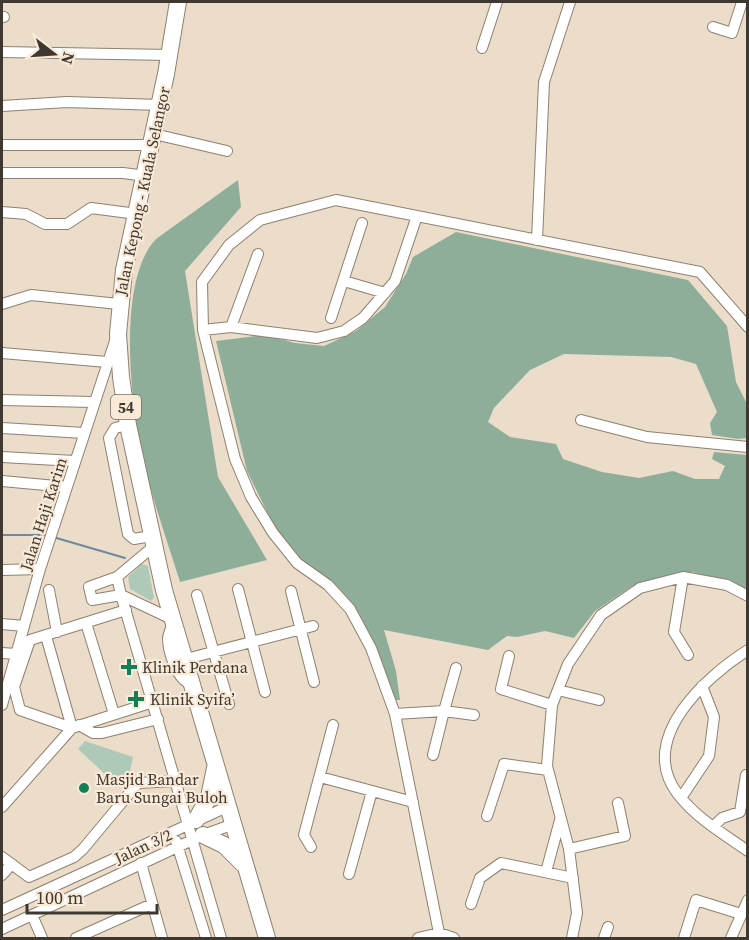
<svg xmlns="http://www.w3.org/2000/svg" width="749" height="940" viewBox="0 0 749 940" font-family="'Source Serif 4',serif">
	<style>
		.green { fill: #aec9b8 }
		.forest { fill: #8fae9a }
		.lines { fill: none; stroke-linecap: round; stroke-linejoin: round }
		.stream { stroke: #6f889e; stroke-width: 2 }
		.minor-casing { stroke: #8f8070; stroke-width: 12 }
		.highway-casing { stroke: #8f8070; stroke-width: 18 }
		.minor { stroke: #fff; stroke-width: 10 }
		.highway { stroke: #fff; stroke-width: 16 }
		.poi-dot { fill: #157e58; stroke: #f9e9d7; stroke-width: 2 }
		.labels { text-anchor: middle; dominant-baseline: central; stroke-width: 4.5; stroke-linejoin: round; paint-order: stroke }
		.shield { fill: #f9e9d7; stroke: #766d63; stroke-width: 1.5 }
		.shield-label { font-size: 15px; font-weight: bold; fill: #3e3831 }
		.street-label { font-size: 16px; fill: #3e3831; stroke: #f9e9d7 }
		.poi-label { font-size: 16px; fill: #3e3831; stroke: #f9e9d7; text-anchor: start }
	</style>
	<rect width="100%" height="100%" fill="#ecdcca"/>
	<path class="green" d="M142,564L148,566L154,598L151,601L130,589L128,577Z
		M85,741L133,757L128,780L120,788L78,749Z"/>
	<path class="forest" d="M238,180L241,207L185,271L218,477L267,560L180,582C169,547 157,512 147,476C132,421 114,283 156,239Z
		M456,232L688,280L727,326L736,382L747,404V438L738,439L712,435L710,423L717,412L696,364L671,357L564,354L530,370L494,408L488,422L510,437L556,444L563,459L602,472L639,478L673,471L695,479H719L725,466L712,459L714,452L747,455V591L693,572L649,581L632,586L595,611L574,638L545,631L517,637L507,636L488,650L384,630L396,671L400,700H392L359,617L294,555L270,518L247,471L216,341L265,335L295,343L324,346L356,331L385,307L406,274L413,257Z"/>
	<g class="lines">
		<path class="stream" d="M2,535H48
			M53,537L125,558"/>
		<g class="minor-casing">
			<path id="minor" d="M2,17H4
				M713,27L732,33L742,2
				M482,48L497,2
				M2,52L170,55
				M2,106L67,102L160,105
				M154,134L227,151
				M2,145H152
				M2,173H123L146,176
				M2,212L26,214L45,224H67L91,208L137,214
				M537,240L544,82L570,2
				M344,281L385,293
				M2,304L31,295L119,304
				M331,318L362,223
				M231,327L258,254
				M203,330L231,327L317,338L344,331L363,318L395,281L417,216
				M2,353L107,362
				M2,400L94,402
				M581,420L647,437L748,447
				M128,425L115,428L109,438L128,534L134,539L151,536
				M2,428L84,433
				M2,457L75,461
				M2,481L67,487
				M154,546L117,577L121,595L174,620C172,625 169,633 168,638C168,652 177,680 191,684
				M2,570L40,569
				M117,577L89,587L92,600L121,595L221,938
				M683,577L674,632L688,655
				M238,589L265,692
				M49,590L57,632
				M291,591L314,682
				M197,595L229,704
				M126,610L30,640L14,687L20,710L72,728L153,702
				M86,623L114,714
				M2,624L24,626
				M46,636L72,728
				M748,650C705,677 637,739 677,793C696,818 722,833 748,851
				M2,653L16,654
				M509,656L501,689L552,705
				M186,659L313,626
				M558,690L599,700
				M2,705L40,569L115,341
				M395,714L444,711L456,668
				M79,725L93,733H102L158,719
				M433,755L444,711L474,715
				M320,777L413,802
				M681,798L709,756L714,717L702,686
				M2,807L72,728
				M487,816L504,764L548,770
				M713,827L722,818L740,812L746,775
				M176,841L206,938
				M311,847L304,835L333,725
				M569,849L625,836L618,803
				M2,857L29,877L74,857L83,849L138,783L176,781
				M141,863L162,938
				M546,872L560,820
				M349,874L372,791
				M2,875L12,864
				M471,904L480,878L501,863L573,878
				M2,910L229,806
				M32,915L42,938
				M2,929L203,835L234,824
				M439,933L395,714L371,648L350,609L328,585L297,563L273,533L251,497L235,459L203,330L202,282L229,245L260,220L336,200L700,272L748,327
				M76,938L152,904
				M418,938L439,933L454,938
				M572,938L577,913L569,849L547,766L552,705L568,664L601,615L640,588L683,577L727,585L748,596
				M604,938L608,927
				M684,938L696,900L741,914
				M731,938L748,900"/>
		</g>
		<g class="highway-casing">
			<path id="highway" d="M178,2L166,74L124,270L118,334L121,377L128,425L164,590L267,938
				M196,820L209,797L215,768
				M203,835L224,845L243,864"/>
		</g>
		<use href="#minor" class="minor"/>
		<use href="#highway" class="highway"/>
	</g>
	<g class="poi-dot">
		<path d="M126 658h6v6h6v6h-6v6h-6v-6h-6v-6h6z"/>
		<path d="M133 690h6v6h6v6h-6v6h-6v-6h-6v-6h6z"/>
		<circle cx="84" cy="788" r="6"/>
	</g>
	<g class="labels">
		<rect class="shield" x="111" y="395" width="30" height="24" rx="4.5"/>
		<g class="shield-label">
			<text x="126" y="407">54</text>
		</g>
		<g class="street-label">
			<text transform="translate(142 191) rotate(-78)">Jalan Kepong - Kuala Selangor</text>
			<text transform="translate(43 514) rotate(-72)">Jalan Haji Karim</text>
			<text transform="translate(143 846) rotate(-25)">Jalan 3/2</text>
		</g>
		<g class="poi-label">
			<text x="142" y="667">Klinik Perdana</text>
			<text x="150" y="699">Klinik Syifa’</text>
			<text x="96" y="779">Masjid Bandar<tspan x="96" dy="18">Baru Sungai Buloh</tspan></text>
		</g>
	</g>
	<rect width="749" height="940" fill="none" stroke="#3e3831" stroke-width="6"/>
	<g transform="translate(54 54) rotate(107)" stroke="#f9e9d7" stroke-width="4.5" paint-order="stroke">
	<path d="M0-4.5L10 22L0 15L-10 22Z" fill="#3e3831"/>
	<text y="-9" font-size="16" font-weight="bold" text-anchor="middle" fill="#3e3831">N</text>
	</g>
	<path d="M27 904v9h130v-9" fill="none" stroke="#3e3831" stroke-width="3"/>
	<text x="36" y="904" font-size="18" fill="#3e3831" stroke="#f9e9d7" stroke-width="4.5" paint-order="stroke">100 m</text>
</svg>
